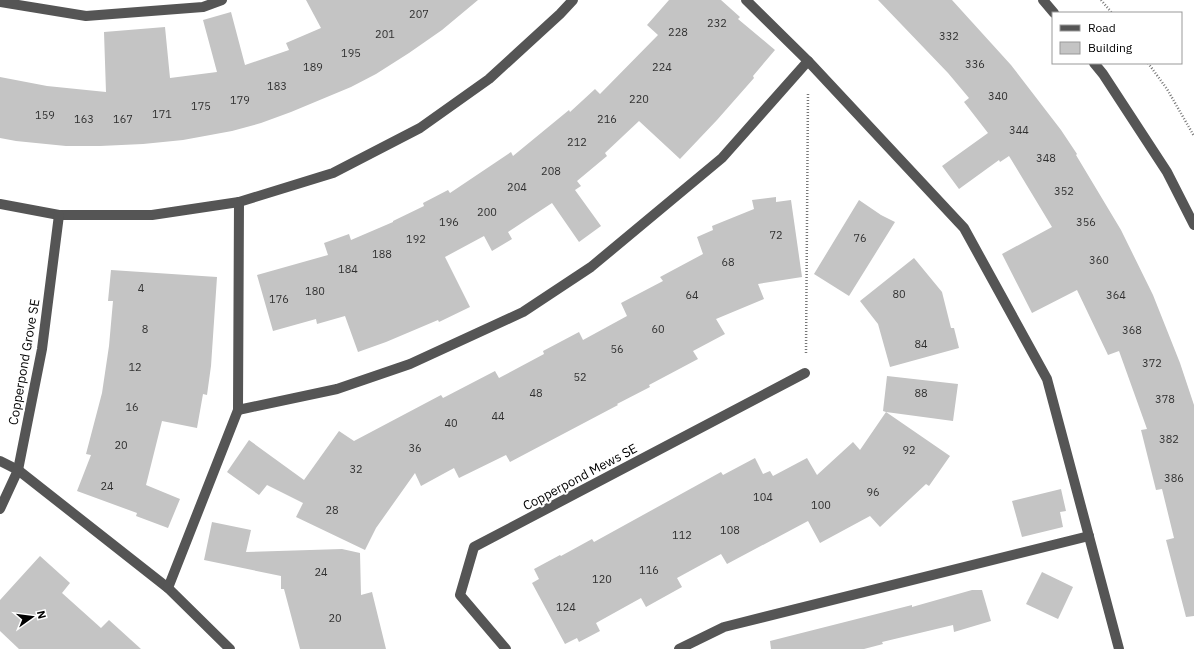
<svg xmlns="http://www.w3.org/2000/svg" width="1194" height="649" viewBox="0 0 1194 649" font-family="'IBM Plex Sans',sans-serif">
	<rect width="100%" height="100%" fill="#fff"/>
	<g fill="#c4c4c4">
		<path d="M306,0h172l-36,30 -33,23 -33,21 -25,13 -60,25 -30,11 -29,8 -49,9 -40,4 -43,2h-34l-50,-5 -16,-3v-61l47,9 59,6 -2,-60 61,-5 5,51 47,-6 -14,-52 28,-8 14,53 44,-15 -3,-7 35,-15z"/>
		<path d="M669,0h52l19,17 -2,2 37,31 -22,26 1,2 -37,42 -37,39 -41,-38 -34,32 2,3 -30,25 4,5 -6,4 26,36 -22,16 -27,-39 -44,29 4,7 -20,12 -8,-15 -39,21 25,50 -31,15 -1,-2 -52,22 -28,10 -13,-36 -28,8 -1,-5 -43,12 -16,-56 71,-20 -4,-12 25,-9 2,6 42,-18v-1l31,-15 -1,-3 25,-13 2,3 61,-41 2,4 56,-46 1,2 25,-23 5,5 58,-59 -11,-10z"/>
		<path d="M878,0h74l59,65 50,65 16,24 -1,1 45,75 32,65 27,68 14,42v211l-8,1 -20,-77 8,-2 -12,-49 -6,1 -15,-60 6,-1 -28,-78 -11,4 -31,-65 -45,23 -30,-59 50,-27 -43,-71 -9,6 -1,-2 -40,29 -17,-23 46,-33 -24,-31 5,-4 -21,-25z"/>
		<path d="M776,197v5l15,-2 11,77 -44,7 6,15 -48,20 9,15 -32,17 5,8 -49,26 1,2 -33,17 1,1 -108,57 -4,-7 -47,23 -5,-10 -33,18 -6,-13 -39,55 -11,22 -69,-33 7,-14 -36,-18 -8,10 -32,-23 22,-32 55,40 35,-49 15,10 87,-46 2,3 52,-27 4,7 45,-24 -1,-3 36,-19 4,8 44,-24 -6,-13 42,-22 -3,-4 43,-23 -6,-17 16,-7 -1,-4 42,-17 -2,-9z"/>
		<path d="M859,200l22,15 14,7 -46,74 -35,-22z"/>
		<path d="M914,258l28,34 9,36h3l5,20 -69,19 -12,-43 -18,-23z"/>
		<path d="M111,270l106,7 -6,89 -4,29 -4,-1 -6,34 -35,-7 -16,64 34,14 -12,29 -32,-12 1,-3 -60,-22 14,-36 -5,-1 16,-61 7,-47 4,-45h-5z"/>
		<path d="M887,376l71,8 -5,37 -67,-9 64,44 -21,30 -3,-2 -46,43 -10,-11 -50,27 -12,-22 -81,43 -6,-10 -44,24 5,9 -36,20 -5,-9 -45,25 4,8 -21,11 -2,-4 -12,6 -33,-61 7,-4 -5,-10 26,-14 1,1 31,-17 2,3 127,-70 2,3 32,-17 8,16 7,-3 3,5 34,-18 10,17 36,-33 7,8 26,-38 -3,-1z"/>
		<path d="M1061,489l5,22 -6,1 3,15 -41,10 -10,-36z"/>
		<path d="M212,522l39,8 -5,22 96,-3 18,4 1,42 11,-3 14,57h-86l-16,-60h-3v-13l-77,-16z"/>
		<path d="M40,556l30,27 -8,10 39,35 8,-8 32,29h-122l-19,-18v-31z"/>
		<path d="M1042,572l31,15 -15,32 -32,-15z"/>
		<path d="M972,590h10l9,31 -37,11 -1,-7 -71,17 1,2 -19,5h-93l-1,-8 142,-36v2z"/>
	</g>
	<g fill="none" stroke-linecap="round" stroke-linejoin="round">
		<g stroke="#777" stroke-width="2.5" stroke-dasharray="1 2" stroke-linecap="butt">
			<path d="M1101,0l11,13"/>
			<path d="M1148,63l19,26 27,47"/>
			<path d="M806,353l2,-261"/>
		</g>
		<g stroke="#555" stroke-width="10">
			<path d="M746,0l62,61 156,167 83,151 72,270"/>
			<path d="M1043,0l11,13"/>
			<path d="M0,2l86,14 117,-9 19,-7"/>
			<path d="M1094,63l9,11 64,98 27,53"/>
			<path d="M0,204l59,11h93l87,-13 94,-29 87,-45 69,-49 71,-65 13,-14"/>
			<path d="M238,410l99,-21 73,-25 113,-52 68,-45 131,-109 86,-97"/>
			<path d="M0,461l18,9 150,118 62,61"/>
			<path d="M0,509l18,-39 24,-121 17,-134"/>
			<path d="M168,588l70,-178 1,-208"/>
			<path d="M506,649l-46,-54 14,-48 331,-174"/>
			<path d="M679,649l45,-22 365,-91"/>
		</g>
	</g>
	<g text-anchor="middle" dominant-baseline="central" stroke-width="4" stroke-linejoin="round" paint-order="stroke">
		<g font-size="11" fill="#313131">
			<text x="419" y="14">207</text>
			<text x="717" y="23">232</text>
			<text x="678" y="32">228</text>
			<text x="385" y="34">201</text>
			<text x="949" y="36">332</text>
			<text x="351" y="53">195</text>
			<text x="975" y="64">336</text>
			<text x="313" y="67">189</text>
			<text x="662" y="67">224</text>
			<text x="277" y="86">183</text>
			<text x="998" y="96">340</text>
			<text x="639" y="99">220</text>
			<text x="240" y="100">179</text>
			<text x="201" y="106">175</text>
			<text x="162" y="114">171</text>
			<text x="45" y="115">159</text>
			<text x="84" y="119">163</text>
			<text x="123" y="119">167</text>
			<text x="607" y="119">216</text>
			<text x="1019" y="130">344</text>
			<text x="577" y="142">212</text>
			<text x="1046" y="158">348</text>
			<text x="551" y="171">208</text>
			<text x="517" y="187">204</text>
			<text x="1064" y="191">352</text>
			<text x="487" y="212">200</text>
			<text x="449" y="222">196</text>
			<text x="1086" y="222">356</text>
			<text x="776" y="235">72</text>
			<text x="860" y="238">76</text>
			<text x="416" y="239">192</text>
			<text x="382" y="254">188</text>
			<text x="1099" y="260">360</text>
			<text x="728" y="262">68</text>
			<text x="348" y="269">184</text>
			<text x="141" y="288">4</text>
			<text x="315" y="291">180</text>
			<text x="899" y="294">80</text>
			<text x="692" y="295">64</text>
			<text x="1116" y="295">364</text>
			<text x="279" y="299">176</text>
			<text x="145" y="329">8</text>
			<text x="658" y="329">60</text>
			<text x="1132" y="330">368</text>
			<text x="921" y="344">84</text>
			<text x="617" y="349">56</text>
			<text x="1152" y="363">372</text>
			<text x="135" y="367">12</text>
			<text x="580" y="377">52</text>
			<text x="536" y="393">48</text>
			<text x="921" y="393">88</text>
			<text x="1165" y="399">378</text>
			<text x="132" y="407">16</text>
			<text x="498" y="416">44</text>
			<text x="451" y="423">40</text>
			<text x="1169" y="439">382</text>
			<text x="121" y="445">20</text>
			<text x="415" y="448">36</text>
			<text x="909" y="450">92</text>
			<text x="356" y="469">32</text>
			<text x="1174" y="478">386</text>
			<text x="107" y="486">24</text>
			<text x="873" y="492">96</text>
			<text x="763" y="497">104</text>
			<text x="821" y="505">100</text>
			<text x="332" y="510">28</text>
			<text x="730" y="530">108</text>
			<text x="682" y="535">112</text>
			<text x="649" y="570">116</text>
			<text x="321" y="572">24</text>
			<text x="602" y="579">120</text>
			<text x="566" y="607">124</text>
			<text x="335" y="618">20</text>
		</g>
		<g font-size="13" fill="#000" stroke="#fff">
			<text transform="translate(24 362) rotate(-80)">Copperpond Grove SE</text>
			<text transform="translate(580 477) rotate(-28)">Copperpond Mews SE</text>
		</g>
	</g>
	<rect x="1052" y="12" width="130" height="52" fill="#ffffff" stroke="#999999"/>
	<rect x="1060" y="25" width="20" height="6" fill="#555555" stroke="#999999"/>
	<text x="1088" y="32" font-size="12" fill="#000000">Road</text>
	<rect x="1060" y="42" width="20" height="12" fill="#c4c4c4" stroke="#999999"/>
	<text x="1088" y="52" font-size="12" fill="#000000">Building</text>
	<g transform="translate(32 617) rotate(76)" stroke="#ffffff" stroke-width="3" paint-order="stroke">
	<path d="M0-3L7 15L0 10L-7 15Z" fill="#000000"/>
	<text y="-6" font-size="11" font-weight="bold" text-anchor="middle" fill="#000000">N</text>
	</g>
</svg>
